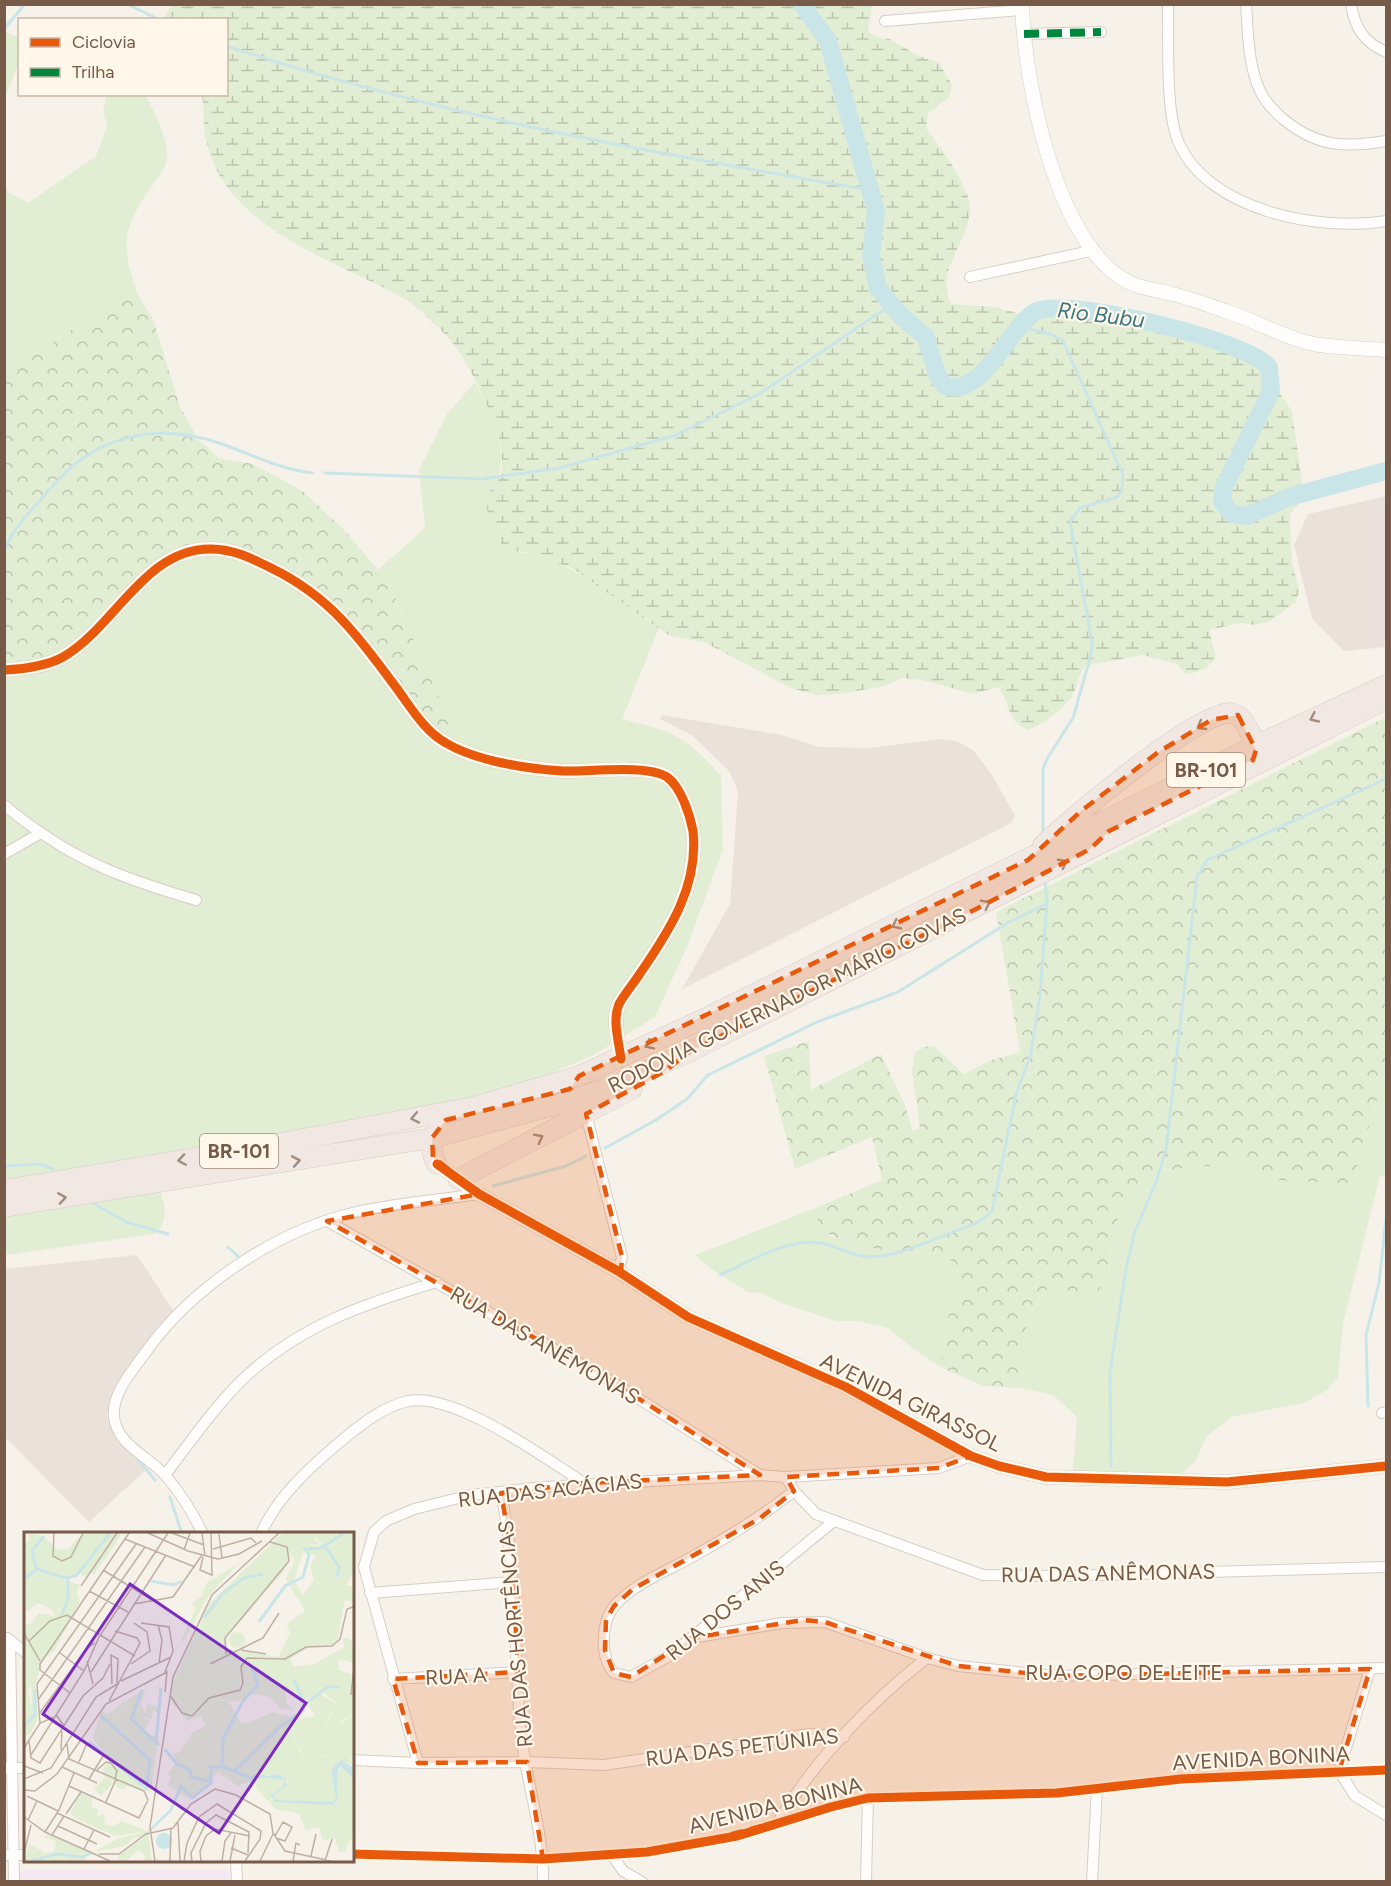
<svg xmlns="http://www.w3.org/2000/svg" width="1391" height="1886" viewBox="0 0 1391 1886" font-family="Figtree,sans-serif">
	<defs>
		<pattern id="forest-crowns" width="20" height="18" patternUnits="userSpaceOnUse" patternTransform="scale(1.5)"><rect width="20" height="18" fill="#e2eed3"/><path d="M2 6a3 3 0 1 1 6 0M12 15a3 3 0 1 1 6 0" fill="none" stroke="#bcc4ad"/></pattern>
		<pattern id="wetland-marsh" width="20" height="14" patternUnits="userSpaceOnUse" patternTransform="scale(1.5)"><rect width="20" height="14" fill="#e2eed3"/><path d="M1 5h8M5 5V1M11 12h8M15 12V8" fill="none" stroke="#bcc4ad"/></pattern>
	</defs>
	<rect width="100%" height="100%" fill="#f7f2e9"/>
	<g fill="#eae2da">
		<path d="M1386,496v151l-42,4 -32,-33 -18,-73 14,-31z"/>
		<path d="M662,715l120,20 37,12 49,1 72,-9 16,2 17,9 19,25 23,41 -4,7 -329,166 48,-85 8,-112 -8,-20 -37,-36 -33,-17z"/>
		<path d="M137,1255l39,60 -54,63 -12,25 -3,13 9,23 30,31 -57,52 -84,-85 -1,-168z"/>
	</g>
	<path fill="#f4e8f2" d="M30,1869l199,1 1,11 -210,1v-10z"/>
	<g fill="#e2eed3">
		<path d="M4,31l16,7 -1,24 -14,36z"/>
		<path d="M107,95h38c10,19 21,37 22,60 1,9 -7,21 -13,28 -31,44 -35,61 -16,111l-5,-7 -89,62 -39,19 -1,-185 4,9 20,11 68,-47 11,-30 -4,-15z"/>
		<path d="M475,382c16,31 40,75 16,107l17,62c62,4 101,45 151,77l-37,91c54,13 62,16 99,57l2,73 -36,98 -32,70 -63,39 -72,30 -81,21 -273,49 -161,24v-511l104,-56 80,-62 67,4 182,141 -50,-114 -10,-12 47,-42 -6,-58 28,-56z"/>
		<path d="M1386,1069v106l-6,1 -37,148 -5,53 -11,13 -23,13 -73,14 -25,20 -10,24 -14,12 -109,-1 4,-55 -24,-22 -34,-7c6,-36 1,-82 37,-105l20,12 33,-22 3,-35 7,-24 20,-30 24,-14 73,-6 33,16 83,4z"/>
		<path d="M160,1192c7,16 7,30 -5,42l-150,21v-38z"/>
		<path d="M818,1207v11l13,19 68,15 40,2 15,9 6,14v8l-14,43 -4,40 -30,-20 -24,-20 -31,-7h-20l-53,-17 -23,-11 -13,-1 -34,-21 -19,-16z"/>
	</g>
	<g fill="url(#forest-crowns)">
		<path d="M133,287l20,32 27,88 18,32 21,19 34,6 50,27 44,42 41,49 66,150 -3,6 -20,-7 -73,-102 -126,-83 -66,14 -102,95 -59,14v-301l39,-19z"/>
		<path d="M1386,717v352l-34,115 -83,-4 -33,-16 -73,6 -24,14 -20,30 -7,24 -3,35 -12,20 -21,2 -20,-12c-36,22 -31,69 -37,105l-35,-2 -42,-18c-1,-18 3,-37 7,-54 3,-13 14,-26 10,-40 -7,-26 -38,-20 -59,-22 -17,-1 -74,-11 -81,-27 -2,-5 -1,-12 -1,-18l64,-27 -10,-43 -77,32 -31,-113 45,-15 2,49 70,-36 24,51 7,25 8,-1 -8,-57 3,-20 7,-5 12,-1 30,28 25,-13 31,-9 -24,-140z"/>
	</g>
	<path fill="url(#wetland-marsh)" d="M172,5h700l-4,27 11,6 11,1 29,17 20,7 13,22 -3,12 -21,17 -2,14c13,16 45,61 44,80 -1,35 -36,62 -19,96l45,3 34,10 40,-15 15,6h13l83,16 45,16 27,15 39,56 12,86 -14,17 2,48 7,28 -3,12 -27,20 -15,3 -13,-2 -32,7 7,28c-8,11 -16,14 -30,16l-9,-10 -34,-9 -58,11c-8,11 -7,21 -13,30 -10,15 -29,29 -45,34 -25,-15 -14,-27 -30,-43l-23,7 -52,-14 -20,-2 -17,8 -44,8 -25,1 -25,-7 -87,-46 -34,-6 -98,-68 -48,-16 -17,-1c-13,-16 -27,-41 -16,-62 2,-4 6,-7 8,-11 4,-6 3,-23 2,-31 -2,-22 -35,-90 -50,-106 -15,-16 -35,-37 -55,-47 -66,-35 -169,-67 -189,-150 -5,-16 -2,-33 -5,-49l24,-1v-74l-62,-1z"/>
	<g fill="none" stroke-linecap="round" stroke-linejoin="round">
		<g stroke="#cae5e8" stroke-width="3">
			<path d="M127,4l33,16"/>
			<path d="M4,29l21,-25"/>
			<path d="M226,46c209,69 428,107 644,144"/>
			<path d="M1019,327l31,7 13,7 60,134 -1,15 -5,7 -37,11 -10,14 22,120 -1,13 -18,63 -25,39 -5,12v65"/>
			<path d="M325,473l158,6 76,-11 117,-33 83,-41 132,-89"/>
			<path d="M4,552c8,-24 30,-44 46,-63 45,-54 106,-68 172,-45 29,10 59,26 91,29"/>
			<path d="M4,570l1,4"/>
			<path d="M605,1148l51,-28 31,-21 21,-24 109,-53 81,-30 111,-70 37,-18"/>
			<path d="M4,1166l35,-2 14,5"/>
			<path d="M493,1186l73,-20 20,-10"/>
			<path d="M93,1203l33,19 42,12"/>
			<path d="M317,1219l37,-11"/>
			<path d="M228,1247l12,11"/>
			<path d="M720,1275c31,-14 66,-37 101,-32 16,3 32,14 49,14 35,-1 69,-22 102,-32l10,-5 10,-9 24,-116 15,-42 9,-58 7,-93 -2,-23"/>
			<path d="M1368,1406l-2,-71 13,-52 7,-64"/>
			<path d="M135,1456l20,24"/>
			<path d="M1111,1467l-1,-95 16,-103 8,-35 22,-52 10,-32 31,-273 10,-17 179,-81"/>
			<path d="M170,1497l12,37"/>
		</g>
		<path stroke="#cae5e8" stroke-width="18" d="M802,4l26,37 42,149 6,20 -5,46 7,32 23,28 25,21 11,38 8,11c37,13 64,-58 90,-74 27,-17 220,30 234,56l2,23 -47,96 -2,15 10,12 15,2 42,-19 97,-26"/>
		<g stroke="#d6cec6" stroke-width="12">
			<g id="minor">
				<path d="M1168,4c1,37 -3,105 10,137 29,70 142,91 208,80"/>
				<path d="M1246,4c2,28 2,61 14,87 5,11 14,20 23,28 34,28 61,29 103,22"/>
				<path d="M1351,4c4,25 13,38 35,48"/>
				<path d="M885,21l137,-11"/>
				<path d="M1024,34l77,-2"/>
				<path d="M970,277l125,-27"/>
				<path d="M4,805c64,53 113,72 192,95"/>
				<path d="M4,854l35,-20"/>
				<path d="M586,1114l36,143 -4,14"/>
				<path d="M327,1221l282,159 151,95"/>
				<path d="M1382,1413l4,-1"/>
				<path d="M165,1475c24,-31 47,-65 75,-93 56,-55 123,-78 197,-100"/>
				<path d="M786,1477l8,14 22,23 167,61 79,1 324,-9"/>
				<path d="M794,1491c-33,26 -67,47 -104,67 -25,14 -54,25 -74,46 -15,17 -17,52 -2,69l17,4 38,-21 165,-135"/>
				<path d="M501,1493c16,76 13,153 19,231 4,53 24,104 23,158"/>
				<path d="M203,1534c-10,-21 -22,-40 -37,-58 -16,-19 -50,-31 -52,-60 -2,-22 17,-43 29,-60 47,-68 133,-126 214,-144 40,-9 81,-12 122,-18"/>
				<path d="M261,1534c14,-34 46,-64 73,-87 21,-18 47,-40 74,-46 47,-9 135,56 176,82"/>
				<path d="M370,1593l143,-11"/>
				<path d="M7,1638l19,15"/>
				<path d="M691,1638l91,-15 43,-1 102,36 31,8 98,10 330,-8"/>
				<path d="M10,1640l4,242"/>
				<path d="M1370,1669l-31,102 16,25 31,19"/>
				<path d="M393,1679l125,-7"/>
				<path d="M352,1760l66,3 109,-1 77,3 206,-31 34,3"/>
				<path d="M418,1763l-54,-196 10,-35 12,-11 28,-12 57,-14 72,-8 217,-12 26,2 153,-9 32,-12"/>
				<path d="M5,1768h21"/>
				<path d="M777,1823c37,-62 93,-121 150,-165"/>
				<path d="M352,1854l191,5 104,-7 90,-16 94,-29 37,-9 189,-5 124,-14 205,-9"/>
				<path d="M5,1855h21"/>
				<path d="M612,1855l11,16 19,11"/>
				<path d="M236,1860l1,22"/>
				<path d="M866,1882l2,-84"/>
				<path d="M1092,1882l5,-94"/>
			</g>
		</g>
		<g stroke="#d6cec6" stroke-width="15">
			<g id="tertiary">
				<path d="M1022,4c2,76 33,239 106,278 14,7 29,8 44,12 19,4 38,12 56,18 29,9 56,26 86,32 23,4 49,4 72,6"/>
				<path d="M4,670c19,-1 43,-4 59,-13 52,-30 82,-109 148,-108 23,0 42,10 62,20 57,28 86,68 122,117 15,20 29,45 51,57 30,18 82,26 117,28 25,1 84,-7 104,6 14,10 23,38 26,54 6,54 -23,99 -52,141 -7,11 -16,21 -22,32 -7,16 0,38 2,55"/>
				<path d="M437,1164l42,30 139,77 70,46 158,70 125,69 28,10 47,11 181,5 159,-16"/>
			</g>
		</g>
		<g stroke="#d6ccc5" stroke-width="21">
			<g id="motorway">
				<path d="M1043,845c29,-27 152,-132 187,-132 9,1 13,7 17,14 5,9 11,20 8,30"/>
				<path d="M437,1164c-7,-12 -8,-25 2,-36"/>
				<path d="M458,1179l174,-90"/>
				<path d="M4,1190l256,-43 213,-40 106,-31 123,-56 553,-274 131,-61"/>
				<path d="M4,1207l428,-69 127,-34 46,-15 84,-37 697,-353"/>
			</g>
		</g>
		<use href="#minor" stroke="#fefdfc" stroke-width="10"/>
		<use href="#tertiary" stroke="#fefdfc" stroke-width="14"/>
		<use href="#motorway" stroke="#f1e8e3" stroke-width="20"/>
		<path stroke="#00873e" stroke-width="8" stroke-dasharray="15 8" stroke-linecap="butt" d="M1024,34l77,-2"/>
		<g stroke="#fff8ea" stroke-width="13">
			<g id="cycleway">
				<path d="M4,670c19,-1 43,-4 59,-13 52,-30 82,-109 148,-108 23,0 42,10 62,20 57,28 86,68 122,117 15,20 29,45 51,57 30,18 82,26 117,28 25,1 84,-7 104,6 14,10 23,38 26,54 6,54 -23,99 -52,141 -7,11 -16,21 -22,32 -7,16 0,38 2,55"/>
				<path d="M437,1164l42,30 139,77 70,46 158,70 125,69 28,10 47,11 181,5 159,-16"/>
				<path d="M352,1854l191,5 104,-7 90,-16 94,-29 37,-9 189,-5 124,-14 205,-9"/>
			</g>
		</g>
		<use href="#cycleway" stroke="#e8590c" stroke-width="9"/>
	</g>
	<defs><path id="oneway-chevron" d="M-2-3.5L2.5 0L-2 3.5" fill="none" stroke-width="1.6" stroke-linecap="round" stroke-linejoin="round" transform="scale(1.5)"/></defs>
	<g stroke="#a28c7e">
		<use href="#oneway-chevron" transform="translate(1314 718) rotate(155)"/>
		<use href="#oneway-chevron" transform="translate(1201 726) rotate(149)"/>
		<use href="#oneway-chevron" transform="translate(1063 863) rotate(-28)"/>
		<use href="#oneway-chevron" transform="translate(986 904) rotate(-27)"/>
		<use href="#oneway-chevron" transform="translate(896 925) rotate(154)"/>
		<use href="#oneway-chevron" transform="translate(649 1045) rotate(154)"/>
		<use href="#oneway-chevron" transform="translate(415 1118) rotate(169)"/>
		<use href="#oneway-chevron" transform="translate(539 1138) rotate(-27)"/>
		<use href="#oneway-chevron" transform="translate(182 1160) rotate(171)"/>
		<use href="#oneway-chevron" transform="translate(296 1161) rotate(-10)"/>
		<use href="#oneway-chevron" transform="translate(62 1198) rotate(-9)"/>
	</g>
	<path fill="#e8590c" fill-opacity="0.2" stroke="#e8590c" stroke-width="4.5" stroke-dasharray="12 8" stroke-linejoin="round" d="M1238,715l18,35 -3,10 -144,71 -19,18 -112,59 -289,144 -24,19 -79,43 36,143 -1,16 67,44 158,70 125,69 -32,12 -153,9 8,14 -35,28 -126,70 -19,17 -8,14 -1,30 9,23 17,4 60,-39 112,-18 22,2 133,44 98,10 314,-7 -31,102 -158,8 -124,14 -189,5 -193,51 -132,10 -16,-97 -109,1 -25,-84 125,-7 -6,-116 -11,-63 83,-10 176,-8 -151,-95 -282,-159 153,-27 -47,-37 -1,-19 14,-18 124,-31 9,-13 449,-216 53,-49 76,-58 54,-33z"/>
	<g text-anchor="middle" dominant-baseline="central" stroke-width="4.5" stroke-linejoin="round" paint-order="stroke">
		<g fill="#fff8ea" stroke="#a08979" stroke-width="1.5">
			<rect x="1167" y="753" width="78" height="34" rx="4.5"/>
			<rect x="200" y="1134" width="78" height="34" rx="4.5"/>
		</g>
		<g font-size="20" font-weight="bold" fill="#775a48">
			<text x="1206" y="770">BR-101</text>
			<text x="239" y="1151">BR-101</text>
		</g>
		<g font-size="21" fill="#775a48" stroke="#fff8ea">
			<text transform="translate(787 1000) rotate(-26)">RODOVIA GOVERNADOR MÁRIO COVAS</text>
			<text transform="translate(545 1345) rotate(30)">RUA DAS ANÊMONAS</text>
			<text transform="translate(911 1402) rotate(26)">AVENIDA GIRASSOL</text>
			<text transform="translate(550 1490) rotate(-6)">RUA DAS ACÁCIAS</text>
			<text transform="translate(1108 1573) rotate(-1)">RUA DAS ANÊMONAS</text>
			<text transform="translate(725 1610) rotate(-39)">RUA DOS ANIS</text>
			<text transform="translate(515 1634) rotate(-95)">RUA DAS HORTÊNCIAS</text>
			<text x="1124" y="1672">RUA COPO DE LEITE</text>
			<text transform="translate(456 1676) rotate(-3)">RUA A</text>
			<text transform="translate(742 1747) rotate(-7)">RUA DAS PETÚNIAS</text>
			<text transform="translate(1261 1758) rotate(-3)">AVENIDA BONINA</text>
			<text transform="translate(775 1805) rotate(-14)">AVENIDA BONINA</text>
		</g>
		<g font-size="22" font-style="italic" fill="#3e7584" stroke="#fff8ea">
			<text transform="translate(1101 315) rotate(7)">Rio Bubu</text>
		</g>
	</g>
	<g transform="translate(24 1532)">
		<rect width="330" height="330" fill="#f7f2e9"/>
		<path d="M5,1l14,3 15,14 11,-2 14,-15h37v4l-26,38 -4,-3 -6,5 -5,-5 -8,7 -13,-5 -5,4 13,8 -1,14 -7,12 14,-8 4,-11 4,8 -25,49 -13,10 -7,27 -4,-2 -3,5 4,19 -5,3h-3v-89l5,2 10,-12 16,3 -2,-6 -15,-7 -14,11v-24l14,-18 -2,-5 -12,8v-32l5,-2zM258,1h27l12,12 -11,-1 -3,4 24,-1 17,-14h6v38l-8,14 8,2v15l-9,-2 -7,39 -6,6 -22,2 -20,12 4,8 20,-3 30,-17 -1,-9h6l5,7v18l-14,-4 -2,4 1,7 12,4 3,39 -15,9 15,13 -1,14 -32,-11 6,-17 12,-16 -17,-13 -21,11 -6,-8 -9,-3v10l8,8 -13,-1 -11,-12 2,-39 -20,-2 -14,36 -28,7 19,3 12,21 -18,-7 -17,9 -6,-9 -12,5 -18,-21 2,-17 36,-78zM280,17l12,8 -6,8 4,15 -11,15 -9,-15zM267,23l4,5 -9,19 19,32 -18,13 3,10 -12,23 -50,-8 -3,-10 60,-69zM215,31l-32,35 -24,44 -2,-2 14,-29 -2,-8 9,-7 4,-13zM205 108a8 8 0 1 1 16 0a8 8 0 1 1-16 0ZM121,157l-3,14 -13,9 -10,-7zM77,178l5,4 7,-3 6,7 5,53 -10,11 -6,-4 5,5 -12,13 -7,-7 11,-12 -3,-6 8,-13 -17,-19zM280,210l44,12 6,12 -28,-11 -21,1 -7,-10zM57,261l11,5v10l6,1v9l3,-5 4,3 -1,8 9,2 9,-5 25,10 -32,5 -38,-17 -7,-7zM124,299l4,30h-9l2,-5 -7,-6 -12,11h-7v-7l26,-17 -11,1 -9,8 -31,6 22,-13zM5,312l15,8 3,8 26,-6 13,2v5h-62z" fill="#e2eed3" fill-rule="evenodd"/>
		<path d="M285,1h33l-20,12 -5,-7 -8,-1zM8,33l6,8 -14,17v-15zM24,41l32,12 -8,19 -12,10 6,-28 -16,-8zM234,124l15,4 -2,37 -18,-3 -18,8 -26,-3 29,-7 4,-4 -1,-21 6,-10zM7,153l4,2 3,31 -7,15 -7,4v-25l8,-3zM294,160l21,14 -12,13 -6,19 33,9v15l-6,-8 -21,-6h-14l-9,-6 -6,4 -5,-10 2,-16 20,-4 -7,-11zM115,170l6,11 2,-10 13,5 -2,5 -5,-3 -1,9 -9,-2 7,5 -6,10 14,6 -7,54 -24,-6 -5,4 -9,-6 11,-13 -13,-16 13,-20 -8,-11 4,-6 -7,-7 6,-6 9,7zM330,181v22l-15,-11zM25,303l40,17 -5,4 -11,-2 -26,6 -4,-7 11,-1 2,-8v-3l-13,-4z" fill="#e2eed3"/>
		<path d="M318,1h6l-28,22 -16,-12 16,4 3,-7 6,2zM249,180l21,5 -1,19 8,17 42,5 11,8 -11,-6 -11,9 4,29 -3,4 -58,-2 -1,-5 12,-9 2,-4 -5,-7 -5,-1 -16,2 24,4 -3,7 -11,7 -1,6 60,5 7,-3 -1,-26 5,-10 12,13v55l-10,18h-5l-4,-14 -12,3 -4,-14 -13,4 -7,-17 -23,-5 -19,-19 -1,-6 -7,-2 -11,4 -20,-14 -24,25 -7,1 -19,-12 3,-10 -3,-2 8,-12 -3,-9h6l13,-20 31,-17 23,8z" fill="#e2eed3"/>
		<path d="M317,228l13,8v11l-14,-13 -3,10 1,23 -5,6 -59,-3 -3,-7 12,-8 3,-7 -25,-3 17,-3 8,4 1,8 -13,9 1,5 58,2 3,-4 -5,-28zM132 309a8 8 0 1 1 16 0a8 8 0 1 1-16 0Z" fill="#cae5e8"/>
		<path fill="none" stroke="#cae5e8" stroke-width="3" d="M301,14l14,21 -2,10M12,36l-4,-17 12,-15M0,47l13,-10 28,9 11,-2 34,-43M127,49l23,4 8,-4M38,82l6,-15v-21M180,86l18,-24 22,-16 19,-4M235,90l26,-36 18,-9 6,-22 -4,-6 16,-1 23,-15M270,147l10,25M118,158l-11,29 28,26M218,170l16,-17 -6,-18M76,183l50,45 -4,30M0,194l11,-11v-26M65,210l57,46M132,211l5,-55M141,217l11,14 14,7 1,7 16,4 5,-4M198,235l1,-28 19,-36M210,240l46,-45 23,-16 1,-6 24,-18h11M125,299l22,-21 10,-24 11,12 19,-15v-16h13l26,11 16,-2M7,329l26,-7 25,3 9,-4"/>
		<path fill="none" stroke="#c0b0a4" stroke-width="1.5" d="M30,1l-1,23 9,5 9,-4 12,-24M124,1l40,18 30,8 21,-5 23,-13M148,1l32,12M178,1l3,23M195,2l3,24M101,7l70,28M189,17l38,-11 5,5M160,18l6,-17M179,25l-3,13 12,5 -1,-42M79,38l49,30M57,54l36,-53M65,59l39,21M330,66v19M110,72l39,-7 29,-42M117,91l28,4 4,24 -8,21M134,93l4,15 -3,23M0,101l16,28M5,109l21,-20 17,-6 68,41M217,118l25,4M36,121l24,18M202,122l-1,-16 64,-77 -2,-14 -17,-5M63,129l6,23M107,132l19,-13 -3,-19 -13,-9M186,132l53,-26 16,-25M67,140l75,-117M97,149l50,-24M88,152l-1,-29 7,4 -1,24M141,160l2,-21M46,161l-30,-23v-6l89,-131M146,163l12,18 10,3 17,-18 31,-8 3,-7 -2,-16 6,-9 38,1 21,-12 26,-1 8,-7 7,-30 6,-2M327,163l3,-28M14,168l107,-153M85,169l31,-58 -3,-5 -22,-7M15,182l49,-67 7,-4M16,191l-3,-39 99,-140M5,209l2,17 9,5 43,-67 20,-18 7,-14M43,212l2,15 75,32 4,9M0,216l16,-25 17,-7 7,10M37,218l1,-19M7,223l53,-84 15,-34 69,-104M55,230l8,-19M0,234l19,7M38,235l35,16M73,238l9,-8 5,1 6,8 -2,8M0,247l27,-11 45,-71 23,-14M65,247l14,-23M45,254l70,32 9,-18M0,258l11,1 22,-17 49,-70 61,-32M3,264l31,15M82,270l10,-23M33,281l53,24M42,282l15,-22M0,285l21,15 65,29M4,288l9,-19M154,291l2,38M34,294l39,18M21,300l14,-22 15,-37M28,303l12,-19M251,304l8,-14 9,5 -7,14 -9,-3M207,316l17,7M60,317l10,-19M0,321l7,-28M75,322h20l27,-20 27,-6 18,-24 24,-15 21,6 34,19 3,19 12,18 46,10M287,324l5,-22M131,329l-5,-34 23,-150 39,-82 67,-62M146,329l1,-33M160,329l3,-18 12,-26 18,-13 44,27 -1,8 -15,22M168,329l-1,-8 15,-30 10,-8 33,17 -1,21M177,329l-1,-10 6,-15 9,-7 35,7M198,329l3,-20 6,-8M206,329l5,-26M236,329l13,-27M269,329l3,-18 4,2M301,329l7,-22"/>
		<path fill="#7b2cbf" fill-opacity="0.15" stroke="#7b2cbf" stroke-width="3" d="M106,52l176,119 -87,130 -176,-119z"/>
		<rect width="330" height="330" fill="none" stroke="#775a48" stroke-width="3"/>
	</g>
	<rect width="1391" height="1886" fill="none" stroke="#775a48" stroke-width="12"/>
	<rect x="18" y="18" width="210" height="78" fill="#fff8ea" stroke="#c9b9a9" stroke-width="1.5"/>
	<rect x="30" y="38" width="30" height="9" fill="#e8590c" stroke="#c9b9a9" stroke-width="1.5"/>
	<text x="72" y="48" font-size="18" fill="#775a48">Ciclovia</text>
	<rect x="30" y="68" width="30" height="9" fill="#00873e" stroke="#c9b9a9" stroke-width="1.5"/>
	<text x="72" y="78" font-size="18" fill="#775a48">Trilha</text>
</svg>
